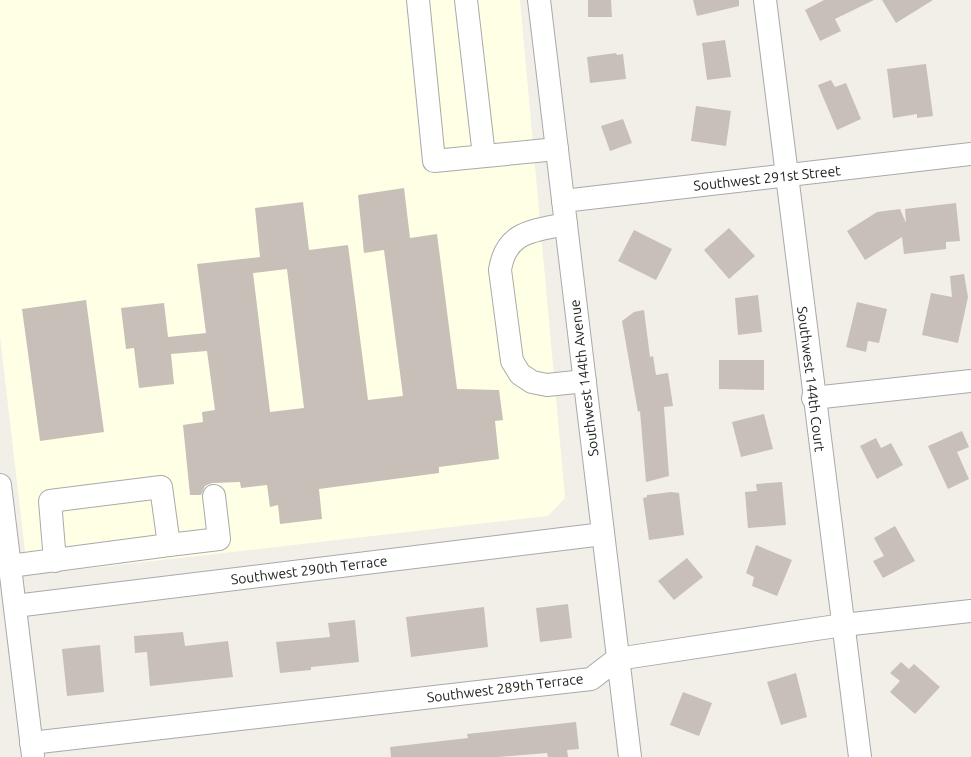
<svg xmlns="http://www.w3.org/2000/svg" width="971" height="757" viewBox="0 0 971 757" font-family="Ubuntu,sans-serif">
	<rect width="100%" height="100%" fill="#f2efe9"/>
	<path fill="#ffffe5" d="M0,0h520l45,498 -17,18 -501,57 -20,-4 -27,-233z"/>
	<g fill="#c7bfb8" fill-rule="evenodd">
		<path d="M588,0h23l1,17h-24z"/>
		<path d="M693,0h46v6l-42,10z"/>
		<path d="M824,0h50l-39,19 6,12 -21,10 -15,-31z"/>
		<path d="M882,0h51l-37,23z"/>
		<path d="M725,40l6,37 -24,3 -5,-37z"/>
		<path d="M616,53l1,2 6,-1 3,25 -36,4 -3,-26z"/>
		<path d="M926,64l7,52 -16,2v-4l-24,4 -6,-49z"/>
		<path d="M831,80l4,7 11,-4 15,36 -24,11 -19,-45z"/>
		<path d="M696,106l35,5 -5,35 -35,-5z"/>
		<path d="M623,119l9,24 -22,8 -9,-25z"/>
		<path d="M404,188l6,50 27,-4 20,155 42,1 4,30 -8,1 4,38 -60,8v6l-120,16 3,30 -42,5 -2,-19 -8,2 -3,-22 -26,3 -1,-6 -28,1 -7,3 -4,9h-11l-7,-70 20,-3 -1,-10 13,-2 -8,-59 -36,3 3,30 -35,4 -5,-40 -8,1 -5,-41 43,-5 4,34 38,-4 -9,-69 63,-7 -5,-49 48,-6 6,48 39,-5 20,155 35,-4 -19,-146 -20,3 -6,-58zM287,269l17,139 -34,4 -17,-139z"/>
		<path d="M956,203l4,38 -14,1v7l-42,5 -2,-17 -37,23 -18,-29 30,-19 23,-3 6,14 -1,-14z"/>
		<path d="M729,228l26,28 -26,23 -25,-29z"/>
		<path d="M634,230l38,19 -16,31 -38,-19z"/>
		<path d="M964,274l4,23 -10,46 -36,-8 9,-42 21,4 -2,-21z"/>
		<path d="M758,295l4,37 -24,3 -3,-37z"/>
		<path d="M86,300l18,132 -64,9 -18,-132z"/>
		<path d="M857,302l30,7 -8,34 -11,-2 -2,11 -20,-5z"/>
		<path d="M644,310l6,47 3,-1 3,19 12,-2 5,33 -9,1 5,69 -23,6 -6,-71 -2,1 -16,-91 12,-9z"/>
		<path d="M719,360h45v30l-45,-1z"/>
		<path d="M764,414l9,35 -32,8 -9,-35z"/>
		<path d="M962,431l7,16 -12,5 12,27 -21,10 -20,-43z"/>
		<path d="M876,438l5,10 10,-5 12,22 -26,14 -17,-33z"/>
		<path d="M782,482l4,43 -38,3 -3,-36 12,-1 -1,-7z"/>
		<path d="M671,492l8,1 5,42 -35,5 -6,-42 4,-1v-2z"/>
		<path d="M895,526l20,35 -32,17 -10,-17 11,-5 -10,-18z"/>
		<path d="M756,545l36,15 -15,36 -25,-10 2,-9 -8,-4z"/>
		<path d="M687,558l16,19 -29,23 -16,-19z"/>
		<path d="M568,604l4,34 -32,4 -4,-34z"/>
		<path d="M484,607l4,40 -77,10 -5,-40z"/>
		<path d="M355,620l4,42 -48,5v3l-31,3 -4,-31 54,-5 -2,-14z"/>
		<path d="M183,632l2,14 43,-5 5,36 -83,9 -3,-34 -12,1 -1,-17z"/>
		<path d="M100,645l4,47 -37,4 -5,-47z"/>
		<path d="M901,662l8,7 5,-5 26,23 -25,27 -25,-22 10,-11 -10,-8z"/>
		<path d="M796,673l11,44 -26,8 -14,-43z"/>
		<path d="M683,692l29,11 -13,33 -29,-11z"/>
		<path d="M576,722l3,27 -12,1 1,7h-20l-1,-4 -49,4h-107l-1,-10 78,-9 -1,-4z"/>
	</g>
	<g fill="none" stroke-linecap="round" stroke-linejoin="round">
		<g stroke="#a9a9a9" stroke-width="24">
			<g id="minor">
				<path d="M418,0l16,161 123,-12"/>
				<path d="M466,0l18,156"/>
				<path d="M539,0l91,757"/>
				<path d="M765,0l95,757"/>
				<path d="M563,201l408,-47"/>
				<path d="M566,224c-33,7 -60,7 -66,46l12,91 8,13 12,8 15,3 38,-4"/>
				<path d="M813,398l158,-17"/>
				<path d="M0,485l33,271"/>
				<path d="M169,545l50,-6 -5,-43"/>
				<path d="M10,566l159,-21 -8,-58 -111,14 5,60"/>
				<path d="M15,606l588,-72"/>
				<path d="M31,743l560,-64 26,-20 226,-34 128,-14"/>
			</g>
		</g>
		<use href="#minor" stroke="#fff" stroke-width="22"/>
	</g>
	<g text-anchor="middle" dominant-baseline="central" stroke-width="4" stroke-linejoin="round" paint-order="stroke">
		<g font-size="14" fill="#222" stroke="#fff">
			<text transform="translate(767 178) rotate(-6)">Southwest 291st Street</text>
			<text transform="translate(584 378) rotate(-97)">Southwest 144th Avenue</text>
			<text transform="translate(811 379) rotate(83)">Southwest 144th Court</text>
			<text transform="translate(309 570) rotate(-7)">Southwest 290th Terrace</text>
			<text transform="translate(505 688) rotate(-7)">Southwest 289th Terrace</text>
		</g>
	</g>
</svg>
